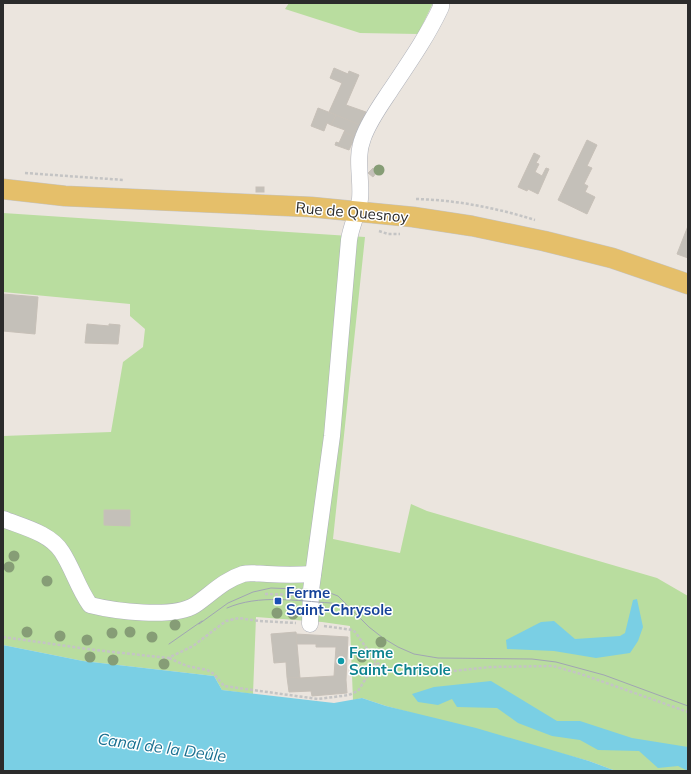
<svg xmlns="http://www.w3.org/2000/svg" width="691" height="774" viewBox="0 0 691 774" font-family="Mulish,sans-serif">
	<rect width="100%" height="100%" fill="#ebe5de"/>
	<g fill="#b9dd9f">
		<path d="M289,3h144l-15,31 -58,-1 -75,-24z"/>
		<path d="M3,213l362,24 -32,302 67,14 11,-49 16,7 230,67 31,18v175h-72l-27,-10 -203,-55 -24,-8 -9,2 -3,-74 -28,-4 -66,-5 -3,77 -31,-4 -8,-14 -131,-15 -80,-16v-209l108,-4 12,-70 20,-15 2,-18 -15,-13v-12l-127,-12z"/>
	</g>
	<g fill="#7acfe4">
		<path d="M637,599l6,28 -5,14 -8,12 -34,5 -42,-7 -47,-2 -1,-9 35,-18 13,-1 21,18 45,-3 5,-3 8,-33z"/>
		<path d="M3,645l80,16 131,15 8,14 112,13 28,-5 24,8 90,22 113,33 27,10h-613z"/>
		<path d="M491,681l66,40h23l52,17 56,9v24l-10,-5 -20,2 -19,-17 -41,-1 -18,-10 -28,-4 -34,-13 -21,-15 -40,-1 -5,-8 -14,6 -20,-3 -6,-8 22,-7z"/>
	</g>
	<g fill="#c4c0b9" stroke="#c7c0b8">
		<path d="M334,68l14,6 1,-3 10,4 -13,30 20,7 -6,13 -31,-13 13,-29 -12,-5z"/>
		<path d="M318,108l18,7 -5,10 -4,-2 -3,8 -13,-5z"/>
		<path d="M336,115l24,10 -5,12 -11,-5 1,-2 -14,-5z"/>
		<path d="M344,132l11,5 -6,13 -14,-5 1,-3 3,1z"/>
		<path d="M587,140l10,5 -10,21 5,2 -8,16 4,2 -3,6 10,5 -8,17 -29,-14z"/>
		<path d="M534,153l6,3 -4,7 3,1 -4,8 7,4 4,-8 3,1 -11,25 -10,-5 -1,2 -9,-4z"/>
		<path d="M373,168l4,4 -4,5 -5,-4z"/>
		<rect x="256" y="187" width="8" height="5"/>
		<path d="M688,226v32l-11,-4z"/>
		<path d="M3,294l35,3 -3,37 -32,-3z"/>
		<path d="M87,324l22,2v-2l11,1 -2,19 -33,-1z"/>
		<path d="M104,510h26v16l-26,-1z"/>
		<path d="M296,632l1,12 3,34 -13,-1 -1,-15 -12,1 -3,-29z"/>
		<path d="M296,634l52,3 -2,43 1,13 -35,3 -1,-5 -22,1 -2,-15 13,1 34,-2 2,-29h-20v-3h-19z"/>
	</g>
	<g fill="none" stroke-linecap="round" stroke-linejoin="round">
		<g stroke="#aeb1ba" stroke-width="17">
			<g id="minor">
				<path d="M3,519c20,8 47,14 59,33 11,17 16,36 28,53 24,6 83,14 105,0 16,-11 29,-25 48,-31 7,-2 17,0 24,0 16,1 31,1 46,0"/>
				<path d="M310,624l1,-34 21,-154 17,-196c2,-14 9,-27 11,-41 2,-20 -5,-41 3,-61 6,-17 17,-32 27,-47 18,-27 37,-54 51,-84v-4"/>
			</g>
		</g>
		<g stroke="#c4c4c4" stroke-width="21">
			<path id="major" d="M3,189l62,7 246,11 102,10 59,9 72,15 68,17 76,26"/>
		</g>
		<g stroke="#c4c4c4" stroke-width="2.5" stroke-dasharray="3 2" stroke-linecap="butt">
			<path d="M25,173l99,7"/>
			<path d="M416,199c40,1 81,9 119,21"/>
			<path d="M379,231l9,3h12"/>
			<path d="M265,594l32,1"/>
			<path d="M324,626l29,4 3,3 20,29 8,6 14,6 18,1 74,-8 63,-1 28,8 107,38"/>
			<path d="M3,637l92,13 73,8 25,-12 33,-25 13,-3 20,3 37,2"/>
			<path d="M169,658l18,8 20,4 7,4 10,12 94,13 31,-4 9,-4 18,-29"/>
		</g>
		<use href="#minor" stroke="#fff" stroke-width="16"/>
		<use href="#major" stroke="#e5bf6a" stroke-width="20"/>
		<g stroke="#a1a5b3" stroke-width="1">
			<path d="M227,608c32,-14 70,-7 104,-5l9,2 9,4"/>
			<path d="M199,624l29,-21 25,-11 18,-4 51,2 16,6 31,31 14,11 15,9 16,7 24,4 94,1 24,3 48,13 84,31"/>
			<path d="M169,644l33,-23"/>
		</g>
	</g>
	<g fill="#869d76">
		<circle cx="379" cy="170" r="5.5"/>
		<circle cx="14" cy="556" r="5.5"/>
		<circle cx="9" cy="567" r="5.5"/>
		<circle cx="47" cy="581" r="5.5"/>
		<circle cx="277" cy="613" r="5.5"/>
		<circle cx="293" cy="614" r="5.5"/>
		<circle cx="175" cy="625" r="5.5"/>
		<circle cx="27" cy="632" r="5.5"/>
		<circle cx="130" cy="632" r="5.5"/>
		<circle cx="112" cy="633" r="5.5"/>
		<circle cx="60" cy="636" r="5.5"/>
		<circle cx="152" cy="637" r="5.5"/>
		<circle cx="87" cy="640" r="5.5"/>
		<circle cx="381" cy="642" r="5.5"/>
		<circle cx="90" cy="657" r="5.5"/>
		<circle cx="362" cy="657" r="5.5"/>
		<circle cx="113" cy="660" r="5.5"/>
		<circle cx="164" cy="664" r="5.5"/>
	</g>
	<rect fill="#1a4fb4" stroke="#fff" stroke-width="1.5" x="274" y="597" width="8" height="8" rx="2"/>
	<circle fill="#0f9aa8" stroke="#fff" stroke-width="1.5" cx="341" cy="661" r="4"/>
	<g text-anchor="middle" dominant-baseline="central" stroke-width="3" stroke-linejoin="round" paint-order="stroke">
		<g font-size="15" fill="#2b2b2b" stroke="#fff">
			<text transform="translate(352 212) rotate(5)">Rue de Quesnoy</text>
		</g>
		<g font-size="15" font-weight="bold" fill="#164399" stroke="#fff" text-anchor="start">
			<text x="286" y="592">Ferme<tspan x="286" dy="17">Saint-Chrysole</tspan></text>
		</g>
		<g font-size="15" font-weight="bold" fill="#0d838f" stroke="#fff" text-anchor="start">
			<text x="349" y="652">Ferme<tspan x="349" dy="17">Saint-Chrisole</tspan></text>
		</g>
		<g font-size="16" font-style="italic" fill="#196f90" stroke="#fff">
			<text transform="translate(162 747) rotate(8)">Canal de la Deûle</text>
		</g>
	</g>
	<rect width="691" height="774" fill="none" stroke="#2b2b2b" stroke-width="8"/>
</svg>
